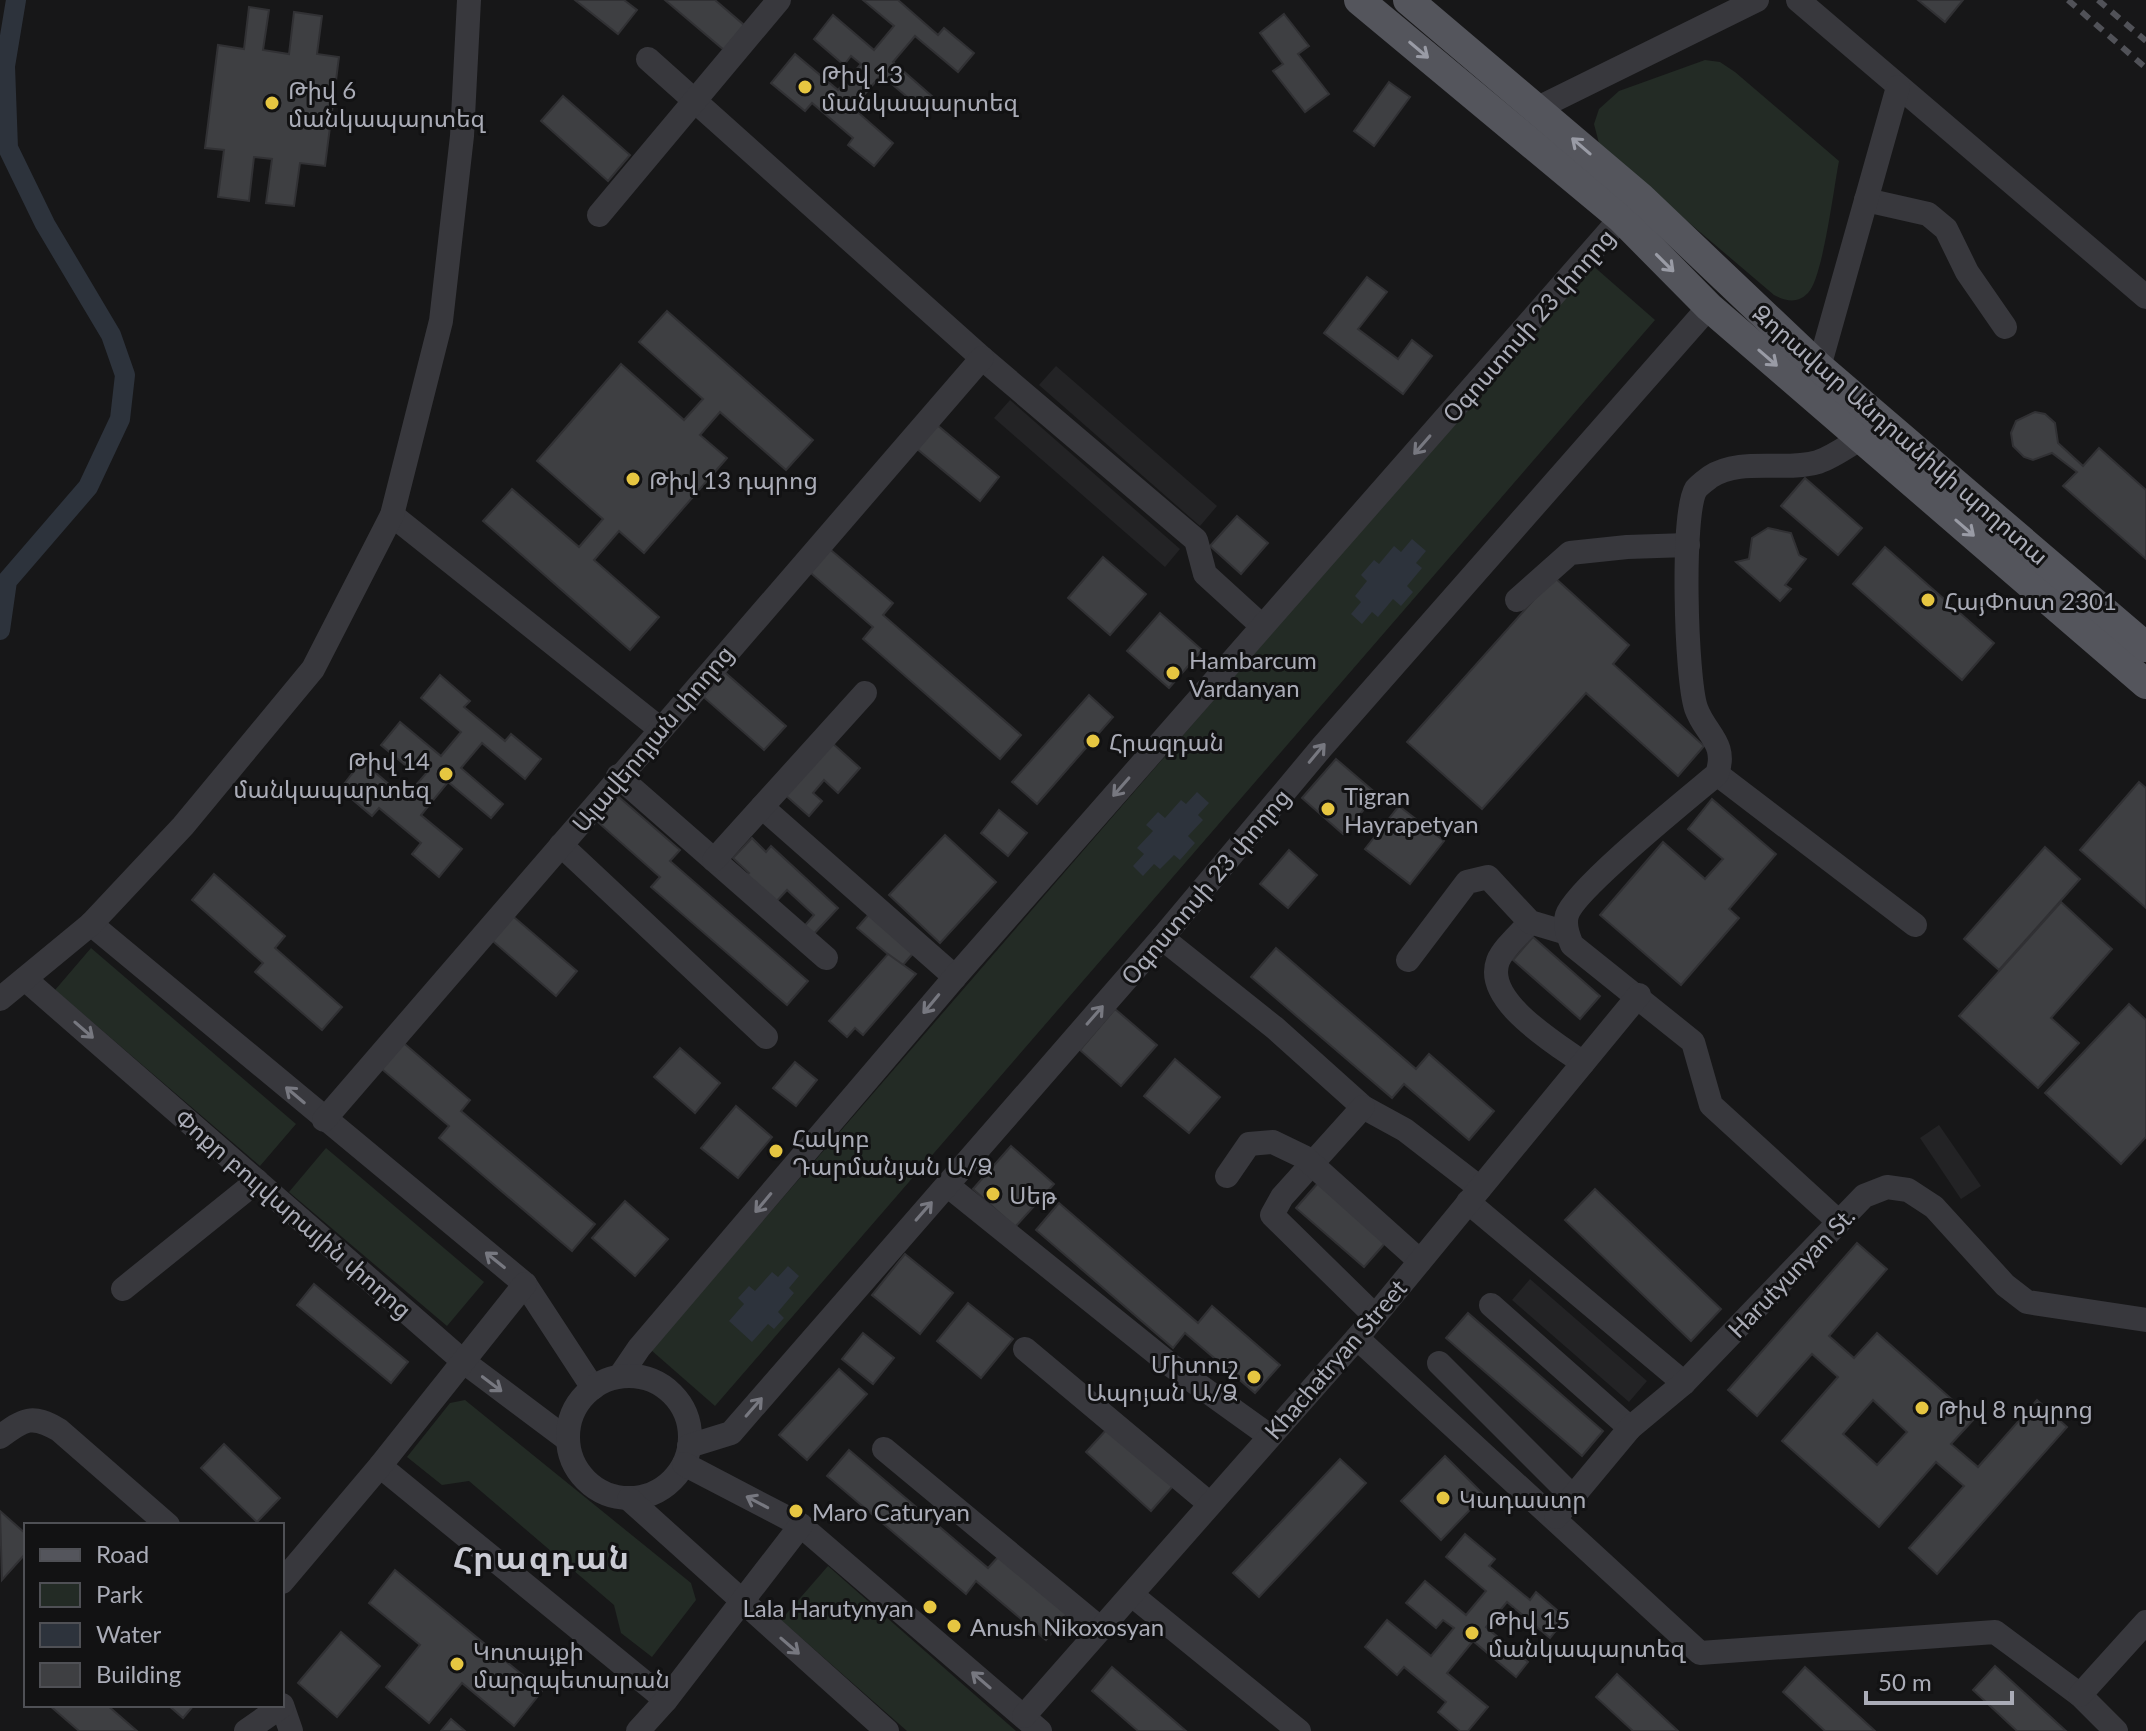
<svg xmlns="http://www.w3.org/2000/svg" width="2146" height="1731" viewBox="0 0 2146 1731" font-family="Lato,'Noto Sans Armenian',sans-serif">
	<rect width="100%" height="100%" fill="#171718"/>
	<g fill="#232325">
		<path d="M1056,366l161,140 -17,20 -161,-141z"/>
		<path d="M1010,400l170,149 -15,18 -171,-149z"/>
		<path d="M1939,1125l42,61 -20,13 -41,-61z"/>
		<path d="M1530,1279l117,102 -18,21 -117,-102z"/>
	</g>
	<g fill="#232b25">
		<path d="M1705,60l15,2 15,10 104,89c-5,25 -16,117 -31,132 -11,11 -22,8 -34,2l-174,-148 -6,-23 5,-15 20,-18z"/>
		<path d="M1591,264l64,56 -940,1086 -64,-56z"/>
		<path d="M91,948l205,176 -36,42 -205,-176z"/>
		<path d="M326,1148l158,134 -37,44 -158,-134z"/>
		<path d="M465,1400l226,183 5,17 -44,57 -31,-24 -7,-28 -145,-124 -27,4 -35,-28 43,-54z"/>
		<path d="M828,1566l188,165h-109l-126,-111z"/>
	</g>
	<g fill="#2d333c">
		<path d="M1412,539l14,12 -10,12 6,5 -15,18 6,6 -12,14 -8,-7 -15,18 -6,-5 -10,12 -11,-10 10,-12 -6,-6 12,-15 -6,-6 13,-15 5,4 15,-18 7,6z"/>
		<path d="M1197,792l12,11 -11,12 5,5 -15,16 7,7 -15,17 -6,-5 -14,14 -6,-5 -11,12 -10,-10 11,-12 -7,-6 16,-17 -7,-6 12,-13 7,6 16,-18 5,4z"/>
		<path d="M788,1266l11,10 -10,12 5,5 -16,19 6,6 -10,11 -6,-5 -16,18 -23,-21 15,-17 -6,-6 11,-12 6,5 17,-19 6,5z"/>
	</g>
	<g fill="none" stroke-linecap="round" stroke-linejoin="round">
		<path stroke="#2d333c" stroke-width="20" d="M0,630l7,-49 81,-94 32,-68 5,-44 -14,-40 -66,-111 -37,-76 -3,-82 11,-66"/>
	</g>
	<g fill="#3e3f42" stroke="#313134" stroke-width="2" fill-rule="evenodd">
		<path d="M575,0h49l13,10 -19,24z"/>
		<path d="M665,0h50l29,25 -20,25z"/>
		<path d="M863,0h35l40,35 6,-7 30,25 -16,19 -43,-36 -22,26 41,36 -10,13 -43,-36 -28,33 40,35 -19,23 -26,-21 5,-7 -41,-35 -7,8 -34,-28 24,-29 43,36 23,-26 -10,-8 -7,9 -30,-26 19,-24 41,35 20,-24z"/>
		<path d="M1918,0h45l-18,22z"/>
		<path d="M249,7l20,3 -6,40 26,4 5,-42 28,4 -5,38 22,3 -14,109 -25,-3 -6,43 -28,-3 6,-44 -18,-2 -5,44 -31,-4 6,-47 -19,-2 13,-103 26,4z"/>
		<path d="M1284,14l25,32 -11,8 31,40 -24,18 -32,-41 10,-7 -23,-31z"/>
		<path d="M1389,82l21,15 -36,49 -20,-15z"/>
		<path d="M563,96l67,59 -22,26 -67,-60z"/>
		<path d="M1367,277l20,15 -29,37 40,30 14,-19 20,16 -29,38 -79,-61z"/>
		<path d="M667,311l146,129 -27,30 -66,-58 -20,23 27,23 -83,95 -25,-22 -25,29 65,57 -29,33 -147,-129 29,-32 67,58 24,-28 -66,-58 84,-97 63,56 19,-21 -64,-57z"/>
		<path d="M2035,412l10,2 10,9 3,20 25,23 16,-18 47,42v69l-83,-73 14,-14 -25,-19 -19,7 -9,-3 -11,-11 -2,-13 5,-12z"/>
		<path d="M930,419l69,58 -19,24 -70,-58z"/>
		<path d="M1805,478l57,50 -24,27 -57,-49z"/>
		<path d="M1237,516l31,27 -27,31 -31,-28z"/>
		<path d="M1768,528l23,5 8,22 7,4 -21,26 6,4 -11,12 -44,-39 13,-3 3,-21z"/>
		<path d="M825,545l68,58 -10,12 138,120 -21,24 -137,-120 10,-12 -68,-59z"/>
		<path d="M1885,547l109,96 -32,37 -109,-96z"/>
		<path d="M1103,557l43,37 -36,41 -42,-37z"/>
		<path d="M1554,577l75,68 -16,19 91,82 -26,30 -92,-83 -104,116 -75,-67z"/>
		<path d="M1160,613l42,37 -33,38 -42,-37z"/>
		<path d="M720,668l66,58 -22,24 -65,-57z"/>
		<path d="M440,675l30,26 -6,6 41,34 6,-7 30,25 -16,20 -43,-36 -21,25 42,36 -12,14 -43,-36 -27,33 41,34 -23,28 -27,-23 9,-11 -42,-35 -7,8 -32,-27 22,-28 43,37 24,-28 -11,-9 -7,9 -30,-25 19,-23 41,34 20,-24 -40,-34z"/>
		<path d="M1089,695l24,22 -76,87 -25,-22z"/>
		<path d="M831,742l29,26 -22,25 -14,-13 -11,13 9,8 -13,15 -25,-22z"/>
		<path d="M1336,759l41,35 -34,40 -41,-36z"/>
		<path d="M2139,782l7,6v120l-66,-58z"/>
		<path d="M612,791l68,59 -10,11 138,120 -21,24 -136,-118 9,-10 -69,-61z"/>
		<path d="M1712,799l64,55 -47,55 10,9 -58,67 -81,-70 63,-73 42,37 18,-20 -35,-30z"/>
		<path d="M1399,806l45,35 -34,43 -45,-35z"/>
		<path d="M999,810l28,23 -19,23 -27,-23z"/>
		<path d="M945,835l51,47 -56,61 -51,-48z"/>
		<path d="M752,838l14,14 5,-6 67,62 -28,30 -9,-8 13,-15 -27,-25 -14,15 -29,-27 5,-5 -16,-15z"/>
		<path d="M2045,847l35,32 -81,91 -35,-31z"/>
		<path d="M1289,850l28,25 -29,33 -28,-24z"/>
		<path d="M214,874l71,62 -10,12 67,59 -20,23 -67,-58 8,-9 -71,-63z"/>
		<path d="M2061,902l51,47 -61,69 28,25 -41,45 -79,-72z"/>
		<path d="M508,912l69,59 -21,25 -69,-60z"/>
		<path d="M871,912l45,38 -14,16 -45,-38z"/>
		<path d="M1533,937l67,59 -20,23 -67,-59z"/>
		<path d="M1276,948l140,121 13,-15 65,57 -25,29 -65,-56 -12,14 -141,-121z"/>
		<path d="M888,954l28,20 -53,61 -8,-7 -8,9 -18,-16z"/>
		<path d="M2129,1004l17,16v117l-25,27 -76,-71z"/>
		<path d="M1115,1009l42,36 -36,41 -41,-36z"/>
		<path d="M399,1039l71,61 -9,11 134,113 -23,27 -133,-113 10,-12 -72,-61z"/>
		<path d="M680,1048l40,35 -25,30 -41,-36z"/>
		<path d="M1175,1059l45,38 -31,36 -45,-37z"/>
		<path d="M795,1062l22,18 -21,26 -23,-18z"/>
		<path d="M736,1106l36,31 -34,41 -37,-30z"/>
		<path d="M1011,1146l43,38 -39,43 -42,-38z"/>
		<path d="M1318,1183l68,59 -22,25 -68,-59z"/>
		<path d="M1595,1189l126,120 -30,32 -126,-121z"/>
		<path d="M625,1201l43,38 -33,37 -43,-38z"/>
		<path d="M1059,1203l139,120 14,-17 68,59 -25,28 -70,-60 -12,15 -137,-118z"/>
		<path d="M1857,1243l30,26 -58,67 25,22 23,-25 97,86 -23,25 27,23 59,-67 30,27 -130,147 -28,-26 55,-62 -28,-24 -57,65 -97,-86 56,-64 -26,-23 -55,62 -29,-26zM1873,1400l34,32 -30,33 -34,-31z"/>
		<path d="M905,1254l48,39 -33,41 -48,-39z"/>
		<path d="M314,1284l94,78 -17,21 -94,-78z"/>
		<path d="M968,1303l45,36 -32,39 -44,-37z"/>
		<path d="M1468,1313l135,118 -21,25 -136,-118z"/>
		<path d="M863,1333l31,25 -21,26 -31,-25z"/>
		<path d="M839,1369l28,25 -60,66 -28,-25z"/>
		<path d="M1108,1428l65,58 -22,25 -65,-59z"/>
		<path d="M224,1444l56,54 -23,24 -56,-54z"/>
		<path d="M849,1450l139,118 12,-13 68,58 -22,27 -70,-59 -10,13 -139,-118z"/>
		<path d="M1445,1456l39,39 -43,45 -40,-39z"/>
		<path d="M1340,1459l26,24 -107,114 -26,-24z"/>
		<path d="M0,1511l26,23v19l-24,27z"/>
		<path d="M1465,1534l30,25 -6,7 41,34 6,-8 30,26 -16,20 -43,-36 -21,25 42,35 -12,15 -43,-36 -26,32 41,34 -20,24h-8l-22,-19 8,-10 -42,-35 -7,8 -32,-28 22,-27 44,36 23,-28 -11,-8 -7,8 -30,-25 19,-22 41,34 20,-24 -40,-34z"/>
		<path d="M395,1570l147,121 -28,35 -52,-43 -33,40 -43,-36 34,-42 -51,-42z"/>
		<path d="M341,1632l39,34 -43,51 -39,-34z"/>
		<path d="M1995,1666l71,65h-49l-44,-41z"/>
		<path d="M1112,1667l74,64h-48l-46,-40z"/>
		<path d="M1805,1667l70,64h-50l-42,-39z"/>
		<path d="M1617,1674l61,57h-45l-37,-34z"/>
		<path d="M49,1705h58l30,26h-58z"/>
		<path d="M168,1705h26l-11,13z"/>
		<path d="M451,1719l14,12h-24z"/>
	</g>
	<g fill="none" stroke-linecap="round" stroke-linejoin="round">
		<g stroke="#38383d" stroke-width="24">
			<path d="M1798,0l348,297"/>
			<path d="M648,59l334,299 214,182 9,34 57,52"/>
			<path d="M1538,108l219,-108"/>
			<path d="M1866,200l62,14 18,15 21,43 38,55"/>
			<path d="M599,215l180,-215"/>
			<path d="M1819,367l79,-280"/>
			<path d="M392,515l267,213"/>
			<path d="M1517,600l53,-47 57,-6 61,-2"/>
			<path d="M1717,774l198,151"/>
			<path d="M618,776l208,182"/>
			<path d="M762,807l193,170"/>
			<path d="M561,845l205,192"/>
			<path d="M714,860l151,-167"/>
			<path d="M1530,922c-9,11 -27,26 -32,39 -15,40 59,83 85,102"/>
			<path d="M91,924l434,360 68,104"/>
			<path d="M1162,938l113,90 88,79 42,23 75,58"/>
			<path d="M1408,960l59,-78 21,-5 42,45 37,11"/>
			<path d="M25,979l439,383 104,78"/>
			<path d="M0,999l91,-75 92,-98 130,-157 79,-154 49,-194 21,-185 7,-136"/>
			<path d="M1363,1107l-81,90 -10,18 103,101"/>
			<path d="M324,1120l658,-762"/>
			<path d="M1227,1176l22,-32 24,-2 31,15 116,104"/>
			<path d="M947,1185l225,181 96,69"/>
			<path d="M1468,1202l216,181"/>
			<path d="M1839,1222l-128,-117 -18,-63 -121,-97c-4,-9 -8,-20 -5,-30 8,-26 124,-119 150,-141 11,-31 -12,-40 -21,-66 -10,-30 -15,-194 0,-219 3,-4 10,-9 14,-12 31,-20 74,-5 108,-15 15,-5 30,-16 43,-24"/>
			<path d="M123,1289l134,-108"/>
			<path d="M1491,1305l139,123"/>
			<path d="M1357,1338l343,315 295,-21 85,63 36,36"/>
			<path d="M1025,1349l185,155"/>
			<path d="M1439,1363l135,135"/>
			<path d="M620,1376l19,-28 316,-371 666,-759"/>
			<circle cx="629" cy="1437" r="61"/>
			<path d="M0,1437c24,-18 32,-23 59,-7l109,95"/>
			<path d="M689,1446l42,-13 431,-495 160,-191 387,-440"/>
			<path d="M884,1449l217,180"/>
			<path d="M684,1464l115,60 241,207"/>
			<path d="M380,1466l286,234"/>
			<path d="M629,1499l258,232"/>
			<path d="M1556,1517l74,-89 54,-45 180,-187 23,-9 21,3 26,17 71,78 22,17 119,18"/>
			<path d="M282,1582l98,-116 145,-182"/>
			<path d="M1132,1595l167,136"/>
			<path d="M2080,1695l66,-73"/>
			<path d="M282,1705l9,26"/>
			<path d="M1024,1716l333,-378 282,-343"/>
			<path d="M246,1731l36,-25"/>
			<path d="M638,1731l28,-31 135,-175"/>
		</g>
		<g stroke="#54555c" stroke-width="30">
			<path d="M1359,0l262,218 88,89 437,377"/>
			<path d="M1408,0l232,197 179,170 327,280"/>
		</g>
		<g stroke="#515258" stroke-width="6" stroke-dasharray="10 8" stroke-linecap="butt">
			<path d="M2068,0l78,68"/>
			<path d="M2098,0l48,41"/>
		</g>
	</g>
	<defs><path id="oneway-shaft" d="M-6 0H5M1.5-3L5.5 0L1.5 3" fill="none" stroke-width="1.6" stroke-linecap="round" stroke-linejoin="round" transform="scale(2)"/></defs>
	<g stroke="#999ba5">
		<use href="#oneway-shaft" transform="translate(1419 50) rotate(40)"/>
		<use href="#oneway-shaft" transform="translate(1581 146) rotate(-139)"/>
		<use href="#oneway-shaft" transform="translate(1665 263) rotate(45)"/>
		<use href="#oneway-shaft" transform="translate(1768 358) rotate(41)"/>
		<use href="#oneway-shaft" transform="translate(1965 528) rotate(41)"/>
	</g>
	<g stroke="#777880">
		<use href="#oneway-shaft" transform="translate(1422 445) rotate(131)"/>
		<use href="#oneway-shaft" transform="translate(1317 753) rotate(-50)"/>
		<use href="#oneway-shaft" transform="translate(1121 787) rotate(131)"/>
		<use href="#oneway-shaft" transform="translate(931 1004) rotate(130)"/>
		<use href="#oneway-shaft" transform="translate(1095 1015) rotate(-49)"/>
		<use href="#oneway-shaft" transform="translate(84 1030) rotate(41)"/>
		<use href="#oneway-shaft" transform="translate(295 1095) rotate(-140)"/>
		<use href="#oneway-shaft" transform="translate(763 1203) rotate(130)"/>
		<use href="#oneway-shaft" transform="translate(924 1211) rotate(-49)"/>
		<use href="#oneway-shaft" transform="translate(495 1260) rotate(-141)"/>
		<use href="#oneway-shaft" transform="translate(492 1384) rotate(37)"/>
		<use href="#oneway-shaft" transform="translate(754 1407) rotate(-49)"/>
		<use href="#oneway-shaft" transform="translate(757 1502) rotate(-152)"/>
		<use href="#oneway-shaft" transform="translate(790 1646) rotate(41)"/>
		<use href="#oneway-shaft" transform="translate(981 1680) rotate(-139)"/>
	</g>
	<g fill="#e6c641" stroke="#121213" stroke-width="3">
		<circle cx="805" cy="87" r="8"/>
		<circle cx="272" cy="103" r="8"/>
		<circle cx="633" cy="479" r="8"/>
		<circle cx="1928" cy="600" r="8"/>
		<circle cx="1173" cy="673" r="8"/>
		<circle cx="1093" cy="741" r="8"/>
		<circle cx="446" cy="774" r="8"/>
		<circle cx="1328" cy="809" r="8"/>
		<circle cx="776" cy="1151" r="8"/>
		<circle cx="993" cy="1194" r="8"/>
		<circle cx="1254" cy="1377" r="8"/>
		<circle cx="1922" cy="1408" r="8"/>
		<circle cx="1443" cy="1498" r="8"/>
		<circle cx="796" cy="1511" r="8"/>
		<circle cx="930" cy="1607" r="8"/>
		<circle cx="954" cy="1626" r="8"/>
		<circle cx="1472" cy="1633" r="8"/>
		<circle cx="457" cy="1664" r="8"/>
	</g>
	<g text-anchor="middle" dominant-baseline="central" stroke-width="6" stroke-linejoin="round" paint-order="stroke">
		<g font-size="24" fill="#aaacb7" stroke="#121213" text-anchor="start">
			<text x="821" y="73">Թիվ 13<tspan x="821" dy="28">մանկապարտեզ</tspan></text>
			<text x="288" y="89">Թիվ 6<tspan x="288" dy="28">մանկապարտեզ</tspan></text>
			<text x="649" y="479">Թիվ 13 դպրոց</text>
			<text x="1944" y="600">ՀայՓոստ 2301</text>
			<text x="1189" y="659">Hambarcum<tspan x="1189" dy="28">Vardanyan</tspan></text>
			<text x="1109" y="741">Հրազդան</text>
			<text x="430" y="760" text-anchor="end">Թիվ 14<tspan x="430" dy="28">մանկապարտեզ</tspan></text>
			<text x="1344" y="795">Tigran<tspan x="1344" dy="28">Hayrapetyan</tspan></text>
			<text x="792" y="1137">Հակոբ<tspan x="792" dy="28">Դարմանյան Ա/Ձ</tspan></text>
			<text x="1009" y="1194">Սեթ</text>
			<text x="1238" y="1363" text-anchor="end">Միտուշ<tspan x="1238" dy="28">Ապոյան Ա/Ձ</tspan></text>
			<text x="1938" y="1408">Թիվ 8 դպրոց</text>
			<text x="1459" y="1498">Կադաստր</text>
			<text x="812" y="1511">Maro Caturyan</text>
			<text x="914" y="1607" text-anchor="end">Lala Harutynyan</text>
			<text x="1488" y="1619">Թիվ 15<tspan x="1488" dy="28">մանկապարտեզ</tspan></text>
			<text x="970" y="1626">Anush Nikoxosyan</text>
			<text x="473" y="1650">Կոտայքի<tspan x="473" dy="28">մարզպետարան</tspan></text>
		</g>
		<g font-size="24" fill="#aaacb7" stroke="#121213">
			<text transform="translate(1528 325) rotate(-49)">Օգոստոսի 23 փողոց</text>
			<text transform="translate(1901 434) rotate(41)">Զորավար Անդրանիկի պողոտա</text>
			<text transform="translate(652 738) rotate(-50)">Ալավերդյան փողոց</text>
			<text transform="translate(1205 886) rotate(-50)">Օգոստոսի 23 փողոց</text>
			<text transform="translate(294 1213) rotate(41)">Փոքր բուլվարային փողոց</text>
			<text transform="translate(1791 1272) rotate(-46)">Harutyunyan St.</text>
			<text transform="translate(1335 1359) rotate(-49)">Khachatryan Street</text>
		</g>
		<g font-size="32" font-weight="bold" letter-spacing="2" fill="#cacbd4" stroke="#121213">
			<text x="542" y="1556">Հրազդան</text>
		</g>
	</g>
	<rect x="24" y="1523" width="260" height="184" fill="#121213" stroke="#4f5055" stroke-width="2"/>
	<rect x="40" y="1549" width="40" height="12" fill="#54555c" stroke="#4f5055" stroke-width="2"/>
	<text x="96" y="1563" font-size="24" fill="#aaacb7">Road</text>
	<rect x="40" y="1583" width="40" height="24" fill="#232b25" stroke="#4f5055" stroke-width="2"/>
	<text x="96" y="1603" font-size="24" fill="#aaacb7">Park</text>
	<rect x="40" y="1623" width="40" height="24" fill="#2d333c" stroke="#4f5055" stroke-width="2"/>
	<text x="96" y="1643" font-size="24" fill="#aaacb7">Water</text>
	<rect x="40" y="1663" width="40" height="24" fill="#3e3f42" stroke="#4f5055" stroke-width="2"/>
	<text x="96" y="1683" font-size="24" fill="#aaacb7">Building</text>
	<path d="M1866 1691v12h146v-12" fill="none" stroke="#aaacb7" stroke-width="4"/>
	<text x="1878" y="1691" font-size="24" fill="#aaacb7" stroke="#121213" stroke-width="6" paint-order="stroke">50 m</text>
</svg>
